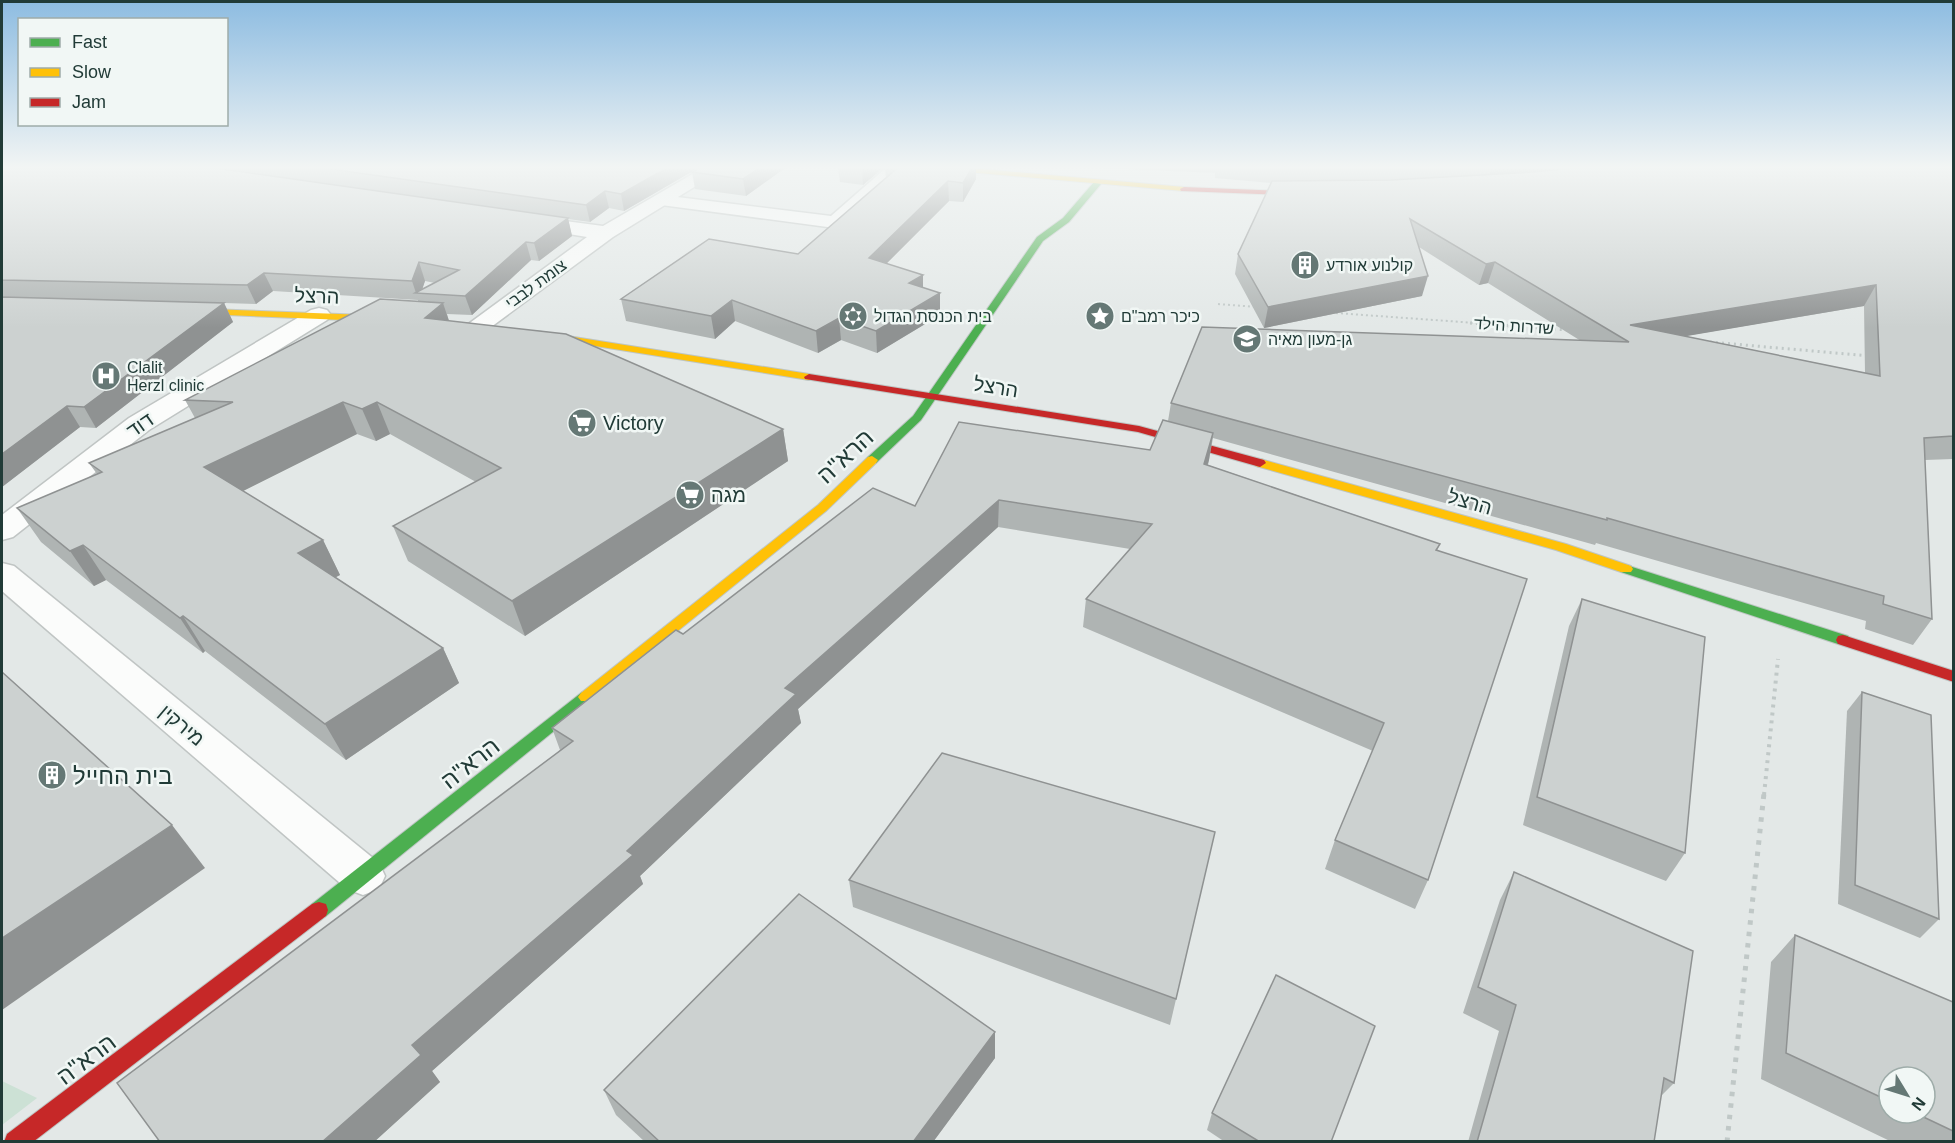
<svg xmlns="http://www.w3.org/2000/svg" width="1955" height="1143" viewBox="0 0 1955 1143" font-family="Helvetica,'Noto Sans Hebrew',sans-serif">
	<rect width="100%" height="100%" fill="#e3e8e7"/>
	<path fill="#cce1d5" d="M2,1081l35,17 -35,27z"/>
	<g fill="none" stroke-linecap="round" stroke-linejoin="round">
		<g stroke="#c0c5c4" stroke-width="3">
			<path id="lane" d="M886,168h18l-62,58 -7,2 -174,-23 -9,-5 9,-5 170,21z"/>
		</g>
		<g stroke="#c0c5c4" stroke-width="3">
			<g id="street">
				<path d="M703,168h22l-112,69 -126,93 -8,2 -8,-2 -4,-5 120,-88 -67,-11 -3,-4 3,-4 7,-2 76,10z"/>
				<path d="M319,308l8,2 4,5 -4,5 -178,110 -136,107 -11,3v-25l127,-97 182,-108z"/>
				<path d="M2,563l12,3 365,297 6,13 -6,13 -16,6 -16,-6 -345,-298z"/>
			</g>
		</g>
		<g stroke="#bec6c4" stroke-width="2">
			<g id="fast">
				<path d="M1094,182l7,2 -32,38 -26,19 -122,179 -45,43h-8l-2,-3 2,-3 45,-41 124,-179 26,-19z"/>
				<path d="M1626,565l222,71 2,4 -2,4h-10l-217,-72 -2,-3 2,-3z"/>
				<path d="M586,691l5,2 3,4 -3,4 -265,215 -7,2 -7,-2 -2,-6 2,-6 269,-211z"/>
			</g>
		</g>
		<g stroke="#bec6c4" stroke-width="2">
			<g id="slow">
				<path d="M941,168h30l213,19 4,2 -4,2 -239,-21z"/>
				<path d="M183,308l209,8 5,3 -5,3 -212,-9 -2,-2z"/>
				<path d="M536,331l273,43 5,3 -5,3 -277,-44v-4z"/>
				<path d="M872,456l6,4 -2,3 -50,48 -235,190h-10l-3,-4 3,-4 237,-188 50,-48z"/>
				<path d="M1260,459l306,85 65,22 2,3 -2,3h-10l-65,-22 -300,-84 -2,-3z"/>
			</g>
		</g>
		<g stroke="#bec6c4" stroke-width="2">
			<g id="jam">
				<path d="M1184,187l127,5 4,2 -4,2 -130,-5 -1,-2z"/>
				<path d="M809,374l330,52 125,34 2,3 -6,4 -122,-35 -333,-53 -1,-2z"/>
				<path d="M1843,635l111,36v11l-116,-38 -2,-4 2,-4z"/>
				<path d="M319,902l7,2 2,6 -2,6 -293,226h-29l3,-8 305,-230z"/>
			</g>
		</g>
		<g stroke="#c0c8c7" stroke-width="2" stroke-dasharray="2 3" stroke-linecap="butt">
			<path d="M1218,304l39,3"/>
			<path d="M1336,313l154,11"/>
		</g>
		<g stroke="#c0c8c7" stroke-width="3" stroke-dasharray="2 4" stroke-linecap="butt">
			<path d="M1470,323l98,7"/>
			<path d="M1710,342l160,14"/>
		</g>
		<path stroke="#c0c8c7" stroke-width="4" stroke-dasharray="3 5" stroke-linecap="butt" d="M1764,795l14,-136"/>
		<path stroke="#c0c8c7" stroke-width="5" stroke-dasharray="4.5 7" stroke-linecap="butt" d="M1727,1142l37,-349"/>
		<use href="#lane" fill="#fbfcfb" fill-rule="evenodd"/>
		<use href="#street" fill="#fbfcfb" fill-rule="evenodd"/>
		<use href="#fast" fill="#4caf50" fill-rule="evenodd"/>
		<use href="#slow" fill="#ffc107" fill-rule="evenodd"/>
		<use href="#jam" fill="#c62828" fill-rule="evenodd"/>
	</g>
	<g fill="#afb4b3" fill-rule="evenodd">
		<path d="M2,168h696l-74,43 -15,-3 -19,14 -22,-3 4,17 -33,25 -8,-1 -59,55 -25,-1 2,7 334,108 5,32 -263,175 -117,-75 -15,-35 83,-44 -86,-48 -14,7 -19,-7 -114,57 80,49 17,35 -5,2 108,71 16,35 -113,77 -141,-109 -2,2 -97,-73 -12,6 -53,-44 -24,-34 80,-34 -8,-11 106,-45 -10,-18 233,-99v-1l-145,-9 -17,13 -32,-1 9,19 -137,106 -16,-1 -78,60zM425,281l10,2 -13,6z"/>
		<path d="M785,168l-39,28 -51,-7 -3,-17z"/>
		<path d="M838,168h45l-20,17 -23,-3z"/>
		<path d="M1101,168h852v291l-28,1 7,159 -19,26 -48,-16 1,-8 -270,-78 -1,2 -382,-107 -5,27 232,79 -3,7 -9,329 -13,29 -90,-40 10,-29 38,-89 -290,-124 3,-28 44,-50 -132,-22 -200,182 3,14 -161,153 3,8 -211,187 8,11 -66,60h-214l400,-392 -8,-22 131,-94 232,-128 235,-56 18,-29 3,-18 410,-62 -93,-58 -9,2 -60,-38 3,49 -158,32 -29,-54 3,-20 33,-71 -56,-5v-5zM1864,306l1,67 -180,-37z"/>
		<path d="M885,169l91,10 -13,23 -14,-1 -63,63 37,23 17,28 -63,38 -36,-13 -23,13 -83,-32 -20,18 -89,-18 -5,-22 177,-45 88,-76z"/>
		<path d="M1582,599l103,254 -19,28 -143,-56 46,-199z"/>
		<path d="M1862,692l77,227 -19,19 -82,-34 9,-193z"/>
		<path d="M1215,832l-45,193 -317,-118 -4,-27z"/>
		<path d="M1514,872l160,211 -13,13 -7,46h-186l31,-111 -36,-18 37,-113z"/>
		<path d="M1795,935l158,67v140h-61l-131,-63 10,-117zM1889,1077l36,36h-36z"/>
		<path d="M995,1032v26l-62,84h-288l-29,-27 -12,-25z"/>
		<path d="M1212,1113l119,29h-106l-18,-12z"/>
	</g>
	<g fill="#8f9292">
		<path d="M667,168h31l-74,43 -3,-17z"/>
		<path d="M759,168h26l-39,28 -3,-17z"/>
		<path d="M862,168h21l-20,17z"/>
		<path d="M972,168h4v11l-13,23v-19z"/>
		<path d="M1491,168h112l-115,12z"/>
		<path d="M948,181l1,20 -78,78 -2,-21z"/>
		<path d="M605,191l4,17 -19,14 -4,-17z"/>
		<path d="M568,218l4,18 -33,25 -5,-18z"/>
		<path d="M526,242l5,18 -59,55 -7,-19z"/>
		<path d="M419,262l6,19 -4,12h-5l-4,-12z"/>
		<path d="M1495,262l-7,21 -9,2 7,-21z"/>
		<path d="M264,273l9,18 -17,13 -9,-19z"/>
		<path d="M923,275v21l-14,-13z"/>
		<path d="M1428,276l-6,20 -158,32 4,-21z"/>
		<path d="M1876,285l-12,21 -236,40 2,-21z"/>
		<path d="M940,293v22l-63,38 -1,-22z"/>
		<path d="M732,300l3,21 -20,18 -4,-23z"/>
		<path d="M224,303l9,19 -137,106 -12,-21z"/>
		<path d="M443,303l10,30 -28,-15z"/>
		<path d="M839,318l2,22 -23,13 -2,-22z"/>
		<path d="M343,402l14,32 -134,67 -19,-34z"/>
		<path d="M377,402l13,32 -14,7 -14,-32z"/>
		<path d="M67,406l13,21 -78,60v-33z"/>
		<path d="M783,429l5,32 -263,175 -13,-35z"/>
		<path d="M1213,433l-4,27 -10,31 5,-27z"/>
		<path d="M999,500l-1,27 -200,182 3,14 -161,153 3,8 -211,187 8,11 -66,60h-52l90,-97 215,-194 158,-163z"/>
		<path d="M323,540l17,35 -24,13 -18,-35z"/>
		<path d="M83,545l23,35 -12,6 -24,-35z"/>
		<path d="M183,616l22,35 -2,2 -23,-35z"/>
		<path d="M443,648l16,35 -113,77 -21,-36z"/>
		<path d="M172,825l33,43 -203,142v-72z"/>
		<path d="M995,1032v26l-62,84h-20z"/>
	</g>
	<g fill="#ccd1d0" stroke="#8f9292" stroke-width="1.5" fill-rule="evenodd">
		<path d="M2,168h214l352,50 -34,25 -8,-1 -61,54 -50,-3 44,-23 -40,-8 -7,19 -148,-8 -17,12 -245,-5z"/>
		<path d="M323,168h344l-46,26 -16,-3 -19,14z"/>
		<path d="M699,168h60l-16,11 -51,-7z"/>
		<path d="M886,168h86l-9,15 -15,-2 -79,77 54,17 -14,8 31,10 -64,38 -37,-13 -23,13 -84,-31 -21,16 -90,-17 88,-60 89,15 97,-84 -10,-1z"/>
		<path d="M1572,168h381v268l-29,2 8,181 -49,-15 1,-8 -277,-78v2l-436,-117 31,-76 427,15 -134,-80 -9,2 -76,-45 18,57 -160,31 -30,-53 34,-73 119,-1 142,-8zM1876,285l4,91 -250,-51z"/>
		<path d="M2,297l222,6 -140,104 -17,-1 -65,48z"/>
		<path d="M380,299l63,4 -18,15 141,16 217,95 -271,172 -119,-75 108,-58 -124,-66 -15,7 -19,-7 -139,65 119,73 -25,13 145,95 -118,76 -142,-108 -3,2 -97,-73 -13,6 -53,-43 85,-36 -13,-9 144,-61 -48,-2z"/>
		<path d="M1163,420l50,13 -9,31 236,80 -4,6 91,29 -99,301 -93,-40 49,-117 -298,-124 66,-75 -153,-24 -214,188 11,6 -169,157 6,4 -221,190 9,10 -99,87h-162l-43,-59 456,-342 -21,-13 124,-98 7,4 190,-146 42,18 44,-84 191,28z"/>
		<path d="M1582,599l123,38 -20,216 -148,-56z"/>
		<path d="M2,672l170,153 -170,113z"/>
		<path d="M1862,692l69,23 8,204 -84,-34z"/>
		<path d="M942,753l273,79 -39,167 -327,-119z"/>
		<path d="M1514,872l179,79 -19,132 -10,-5 -10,64h-177l39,-137 -38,-18z"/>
		<path d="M799,894l196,138 -82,110h-253l-56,-52z"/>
		<path d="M1795,935l158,67v129l-38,-18h10v-36h-36v24l-103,-48z"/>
		<path d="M1276,975l99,51 -44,116h-71l-48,-29z"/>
	</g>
	<linearGradient id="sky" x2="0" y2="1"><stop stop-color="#8dbce1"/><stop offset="0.51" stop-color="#f2f5f4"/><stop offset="1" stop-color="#f2f5f4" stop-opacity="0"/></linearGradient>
	<rect width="1955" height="328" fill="url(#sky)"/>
	<defs>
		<g id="building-disc" transform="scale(1.5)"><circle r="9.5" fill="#657875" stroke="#f1f7f5"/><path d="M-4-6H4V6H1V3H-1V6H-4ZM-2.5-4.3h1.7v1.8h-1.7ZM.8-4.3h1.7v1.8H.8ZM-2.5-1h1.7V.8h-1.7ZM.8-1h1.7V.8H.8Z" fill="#fff"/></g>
		<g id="synagogue-disc" transform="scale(1.5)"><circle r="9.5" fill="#657875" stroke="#f1f7f5"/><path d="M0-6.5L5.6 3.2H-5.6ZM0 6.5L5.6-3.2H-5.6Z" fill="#fff"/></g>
		<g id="sight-disc" transform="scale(1.5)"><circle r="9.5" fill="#657875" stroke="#f1f7f5"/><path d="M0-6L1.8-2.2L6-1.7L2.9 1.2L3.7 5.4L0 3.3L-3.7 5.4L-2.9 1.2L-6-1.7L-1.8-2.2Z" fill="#fff"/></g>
		<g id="school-disc" transform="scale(1.5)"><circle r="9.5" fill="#657875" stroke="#f1f7f5"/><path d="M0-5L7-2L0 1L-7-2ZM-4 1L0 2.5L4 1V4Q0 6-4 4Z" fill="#fff"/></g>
		<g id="hospital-disc" transform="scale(1.5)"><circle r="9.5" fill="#657875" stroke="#f1f7f5"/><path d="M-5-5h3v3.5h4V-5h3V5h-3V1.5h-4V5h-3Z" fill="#fff"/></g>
		<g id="supermarket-disc" transform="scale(1.5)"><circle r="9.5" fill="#657875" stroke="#f1f7f5"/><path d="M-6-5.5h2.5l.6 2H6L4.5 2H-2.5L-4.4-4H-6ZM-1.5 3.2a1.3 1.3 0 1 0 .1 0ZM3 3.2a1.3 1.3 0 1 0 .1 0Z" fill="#fff"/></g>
	</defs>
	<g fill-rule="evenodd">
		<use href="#building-disc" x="1305" y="265"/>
		<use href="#synagogue-disc" x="853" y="316"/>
		<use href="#sight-disc" x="1100" y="316"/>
		<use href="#school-disc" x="1247" y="339"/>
		<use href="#hospital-disc" x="106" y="376"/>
		<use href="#supermarket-disc" x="582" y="423"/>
		<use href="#supermarket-disc" x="690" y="495"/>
		<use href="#building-disc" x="52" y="775"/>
	</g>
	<g text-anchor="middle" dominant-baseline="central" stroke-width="5" stroke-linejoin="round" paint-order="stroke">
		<g font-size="16" fill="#213b37" stroke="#f1f7f5" text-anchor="start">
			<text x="1326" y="265">קולנוע אורדע</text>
			<text x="874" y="316">בית הכנסת הגדול</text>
			<text x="1121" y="316">כיכר רמב"ם</text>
			<text x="1268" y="339">גן-מעון מאיה</text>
			<text x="127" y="367">Clalit<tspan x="127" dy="18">Herzl clinic</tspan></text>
		</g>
		<g font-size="16" fill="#213b37" stroke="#f1f7f5">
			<text transform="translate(536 284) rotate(-36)">צומת לבבי</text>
			<text transform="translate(1514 326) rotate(4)">שדרות הילד</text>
		</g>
		<g font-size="20" fill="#213b37" stroke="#f1f7f5">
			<text transform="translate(317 296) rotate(2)">הרצל</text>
			<text transform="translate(996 387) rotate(9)">הרצל</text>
			<text transform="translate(140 425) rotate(-35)">דוד</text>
			<text transform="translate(1470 502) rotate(16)">הרצל</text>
			<text transform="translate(182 725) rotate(40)">מירקין</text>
		</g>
		<g font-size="20" fill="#213b37" stroke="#f1f7f5" text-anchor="start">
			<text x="603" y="423">Victory</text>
			<text x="711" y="495">מגה</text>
		</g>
		<g font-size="24" fill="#213b37" stroke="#f1f7f5">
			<text transform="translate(845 456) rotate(-43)">הרא"ה</text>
			<text transform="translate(470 763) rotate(-38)">הרא"ה</text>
			<text transform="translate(86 1059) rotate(-37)">הרא"ה</text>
		</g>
		<g font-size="24" fill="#213b37" stroke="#f1f7f5" text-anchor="start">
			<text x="73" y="775">בית החייל</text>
		</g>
	</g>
	<rect width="1955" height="1143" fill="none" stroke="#213b37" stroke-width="6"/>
	<rect x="18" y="18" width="210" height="108" fill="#f1f7f5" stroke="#9eaca9" stroke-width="1.5"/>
	<rect x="30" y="38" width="30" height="9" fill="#4caf50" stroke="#9eaca9" stroke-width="1.5"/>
	<text x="72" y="48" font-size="18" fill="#213b37">Fast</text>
	<rect x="30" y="68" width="30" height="9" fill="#ffc107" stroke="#9eaca9" stroke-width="1.5"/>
	<text x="72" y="78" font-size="18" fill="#213b37">Slow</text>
	<rect x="30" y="98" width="30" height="9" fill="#c62828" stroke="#9eaca9" stroke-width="1.5"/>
	<text x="72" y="108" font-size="18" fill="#213b37">Jam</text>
	<g transform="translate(1907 1095) rotate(128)"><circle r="28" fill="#f1f7f5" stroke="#9eaca9" stroke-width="1.5"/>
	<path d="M0-4.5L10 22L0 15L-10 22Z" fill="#657875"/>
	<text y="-9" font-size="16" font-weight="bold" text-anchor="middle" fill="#213b37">N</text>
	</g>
</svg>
